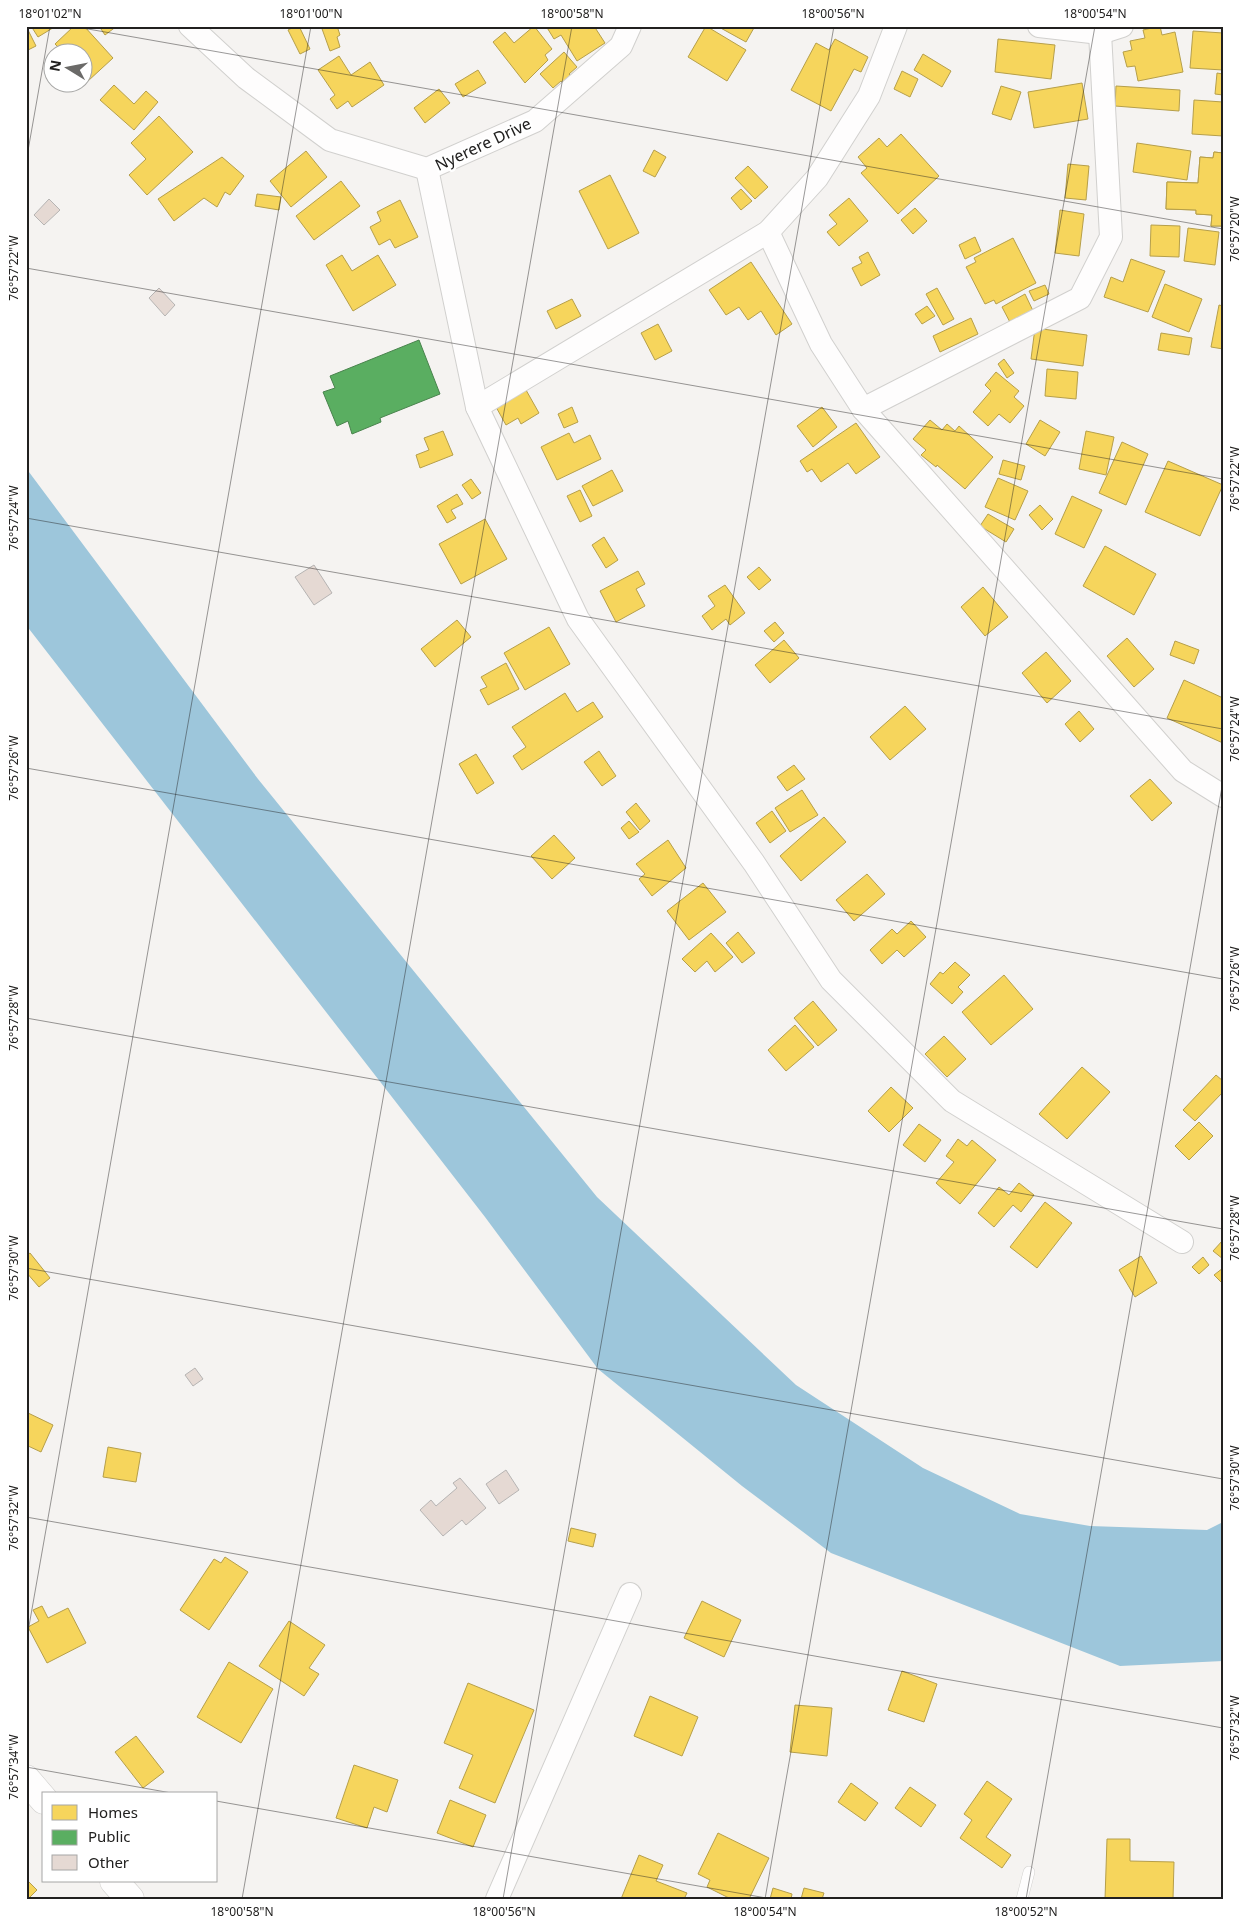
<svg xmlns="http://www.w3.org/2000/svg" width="1249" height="1925" viewBox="0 0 1249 1925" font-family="'Noto Sans',sans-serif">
	<rect width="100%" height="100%" fill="#f5f3f1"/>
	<path fill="#9dc6db" d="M26,468l232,311 339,418 199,188 127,83 97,46 70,12 117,4 16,-8v139l-103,5 -289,-113 -89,-67 -144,-117 -113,-152 -459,-592z"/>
	<g fill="#f6d55c" stroke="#b69f4a">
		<path d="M31,26h25l-18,11z"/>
		<path d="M74,26h10l29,32 -25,23 -6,-7v-22h-19l-8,-8z"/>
		<path d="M99,26h18l-12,9z"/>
		<path d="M296,26h3l11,23 -10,5 -12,-24z"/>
		<path d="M321,26h16l3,9 -3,2 3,10 -10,4z"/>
		<path d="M534,26l18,23 -7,6 3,5 -23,23 -32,-41 12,-10 9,11z"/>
		<path d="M546,26h48l11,17 -28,18 -16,-26 -7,4z"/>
		<path d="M706,26l40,24 -19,31 -39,-24z"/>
		<path d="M717,26h38l-9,16z"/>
		<path d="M1160,26l2,9 13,-3 8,40 -45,9 -3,-15 -8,1 -4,-15 9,-2 -2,-9 15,-3 -2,-8z"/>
		<path d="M28,30l8,16 -10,5v-20z"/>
		<path d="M1193,31l30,2v37l-33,-2z"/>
		<path d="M835,39l33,18 -7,15 -7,-3 -23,42 -40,-21 25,-47 13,7z"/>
		<path d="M998,39l57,6 -4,34 -56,-7z"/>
		<path d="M564,52l13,15 -8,7 5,6 -8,7 -5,-6 -8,7 -13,-14z"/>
		<path d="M923,54l28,17 -9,16 -28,-17z"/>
		<path d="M339,56l12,19 19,-13 14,23 -32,22 -4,-6 -11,8 -7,-10 5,-4 -17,-25z"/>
		<path d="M478,70l8,13 -23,14 -8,-13z"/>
		<path d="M902,71l16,8 -8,18 -16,-8z"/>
		<path d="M1217,73l6,1v21l-8,-1z"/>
		<path d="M1082,83l6,36 -54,9 -6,-36z"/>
		<path d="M114,85l20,19 12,-13 12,11 -24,28 -34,-30z"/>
		<path d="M1001,86l20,6 -10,28 -19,-6z"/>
		<path d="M1116,86l64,4 -1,21 -64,-5z"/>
		<path d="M439,89l11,14 -25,20 -11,-15z"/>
		<path d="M1194,100l29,2v34l-31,-2z"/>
		<path d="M159,116l34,36 -46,43 -18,-20 17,-16 -15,-16z"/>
		<path d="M901,134l38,42 -41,38 -37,-41 6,-5 -9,-11 21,-19 8,9z"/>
		<path d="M1137,143l54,8 -4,29 -54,-8z"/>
		<path d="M654,150l12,7 -11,20 -12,-6z"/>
		<path d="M306,151l21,26 -36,30 -21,-26z"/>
		<path d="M1214,152l9,1v25h-5l-1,15h6v33h-12l1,-11 -16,-1v-4l-30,-1 1,-27 31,1 2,-26 13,1z"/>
		<path d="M1214,152l9,1v73h-12l1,-11 -16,-1v-4l-30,-1 1,-27 31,1 2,-26 13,1z"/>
		<path d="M222,157l22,19 -14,19 -5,-3 -8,15 -13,-9 -30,23 -16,-22z"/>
		<path d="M1068,164l21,2 -3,34 -21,-2z"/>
		<path d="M748,166l20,21 -13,12 -20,-21z"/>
		<path d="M610,175l29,58 -31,16 -29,-58z"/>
		<path d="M341,181l19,25 -46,34 -18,-24z"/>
		<path d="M741,189l11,12 -11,9 -10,-12z"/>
		<path d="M257,194l24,3 -2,13 -24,-4z"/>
		<path d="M849,198l19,23 -29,25 -12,-14 10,-8 -8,-9z"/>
		<path d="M400,200l18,37 -23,11 -5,-9 -11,6 -9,-18 11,-6 -4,-9z"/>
		<path d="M915,208l12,13 -14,13 -12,-14z"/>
		<path d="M1060,210l24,4 -5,42 -24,-3z"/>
		<path d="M1151,225l29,1 -1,31 -29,-1z"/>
		<path d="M1188,228l31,4 -4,33 -31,-4z"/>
		<path d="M975,237l6,14 -16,8 -6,-14z"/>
		<path d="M1013,238l23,45 -40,21 -2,-4 -9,4 -19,-37 10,-5 -2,-4z"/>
		<path d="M868,252l12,23 -19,11 -9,-18 10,-5 -3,-6z"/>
		<path d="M342,255l10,16 26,-16 18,30 -43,26 -27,-46z"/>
		<path d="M1131,259l34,12 -17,41 -44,-15 7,-20 12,5z"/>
		<path d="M751,262l41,62 -16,11 -15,-24 -13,9 -9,-13 -13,8 -17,-25z"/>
		<path d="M1165,284l37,15 -13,33 -37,-15z"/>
		<path d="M1045,285l4,9 -15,7 -5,-10z"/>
		<path d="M937,288l17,31 -11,6 -17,-31z"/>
		<path d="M1025,294l10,21 -23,11 -10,-19z"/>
		<path d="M572,299l9,17 -25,13 -9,-18z"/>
		<path d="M1219,305l4,1v43l-12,-2z"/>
		<path d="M927,306l8,10 -13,8 -7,-10z"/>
		<path d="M971,318l7,16 -38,18 -7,-16z"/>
		<path d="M658,324l14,27 -17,9 -14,-27z"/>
		<path d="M1035,328l52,7 -4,31 -52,-7z"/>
		<path d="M1161,333l31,5 -3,17 -31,-5z"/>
		<path d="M1004,359l10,14 -7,5 -9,-14z"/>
		<path d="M1047,369l31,3 -2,27 -31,-3z"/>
		<path d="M996,372l23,19 -5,6 10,9 -14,17 -11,-9 -11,12 -15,-14 18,-21 -6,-6z"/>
		<path d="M526,390l13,23 -18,11 -3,-6 -12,7 -10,-18z"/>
		<path d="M572,407l6,15 -14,6 -6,-14z"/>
		<path d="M822,407l15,20 -24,20 -16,-21z"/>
		<path d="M930,420l12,10 5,-6 8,7 4,-5 34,31 -28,32 -28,-24 -1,2 -15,-12 5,-5 -13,-11z"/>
		<path d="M1040,420l20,12 -15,24 -19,-12z"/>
		<path d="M856,423l24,34 -24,17 -8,-11 -27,19 -9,-13 -5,3 -7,-11z"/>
		<path d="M443,431l10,24 -33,13 -4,-13 13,-5 -5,-12z"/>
		<path d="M1086,431l28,6 -8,38 -27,-6z"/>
		<path d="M569,433l5,10 16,-8 11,24 -44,21 -16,-33z"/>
		<path d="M1122,442l26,12 -22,51 -27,-12z"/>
		<path d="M1003,460l22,6 -4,14 -22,-6z"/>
		<path d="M1168,461l55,24 -23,51 -55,-24z"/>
		<path d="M612,470l11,21 -30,15 -11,-20z"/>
		<path d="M998,478l30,13 -13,29 -30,-13z"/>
		<path d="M471,479l10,14 -9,6 -10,-14z"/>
		<path d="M580,490l12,26 -12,6 -13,-26z"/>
		<path d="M457,494l6,10 -12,6 5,8 -9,5 -10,-17z"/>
		<path d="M1072,496l30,14 -18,38 -29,-14z"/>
		<path d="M1040,505l13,14 -11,11 -13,-15z"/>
		<path d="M988,514l26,15 -8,13 -26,-16z"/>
		<path d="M485,519l22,40 -46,25 -22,-40z"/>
		<path d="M604,537l14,23 -12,8 -14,-23z"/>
		<path d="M1105,546l51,28 -22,41 -51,-29z"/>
		<path d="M759,567l12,13 -12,10 -12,-13z"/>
		<path d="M638,571l7,13 -9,5 9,17 -29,16 -16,-31z"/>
		<path d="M725,585l20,28 -15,12 -4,-6 -14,11 -10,-14 13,-10 -7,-10z"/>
		<path d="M983,587l25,30 -23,19 -24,-29z"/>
		<path d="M457,620l14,17 -36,30 -14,-18z"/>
		<path d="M775,622l9,11 -10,9 -10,-11z"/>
		<path d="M549,627l21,37 -45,26 -21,-37z"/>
		<path d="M1127,638l27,31 -20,18 -27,-31z"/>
		<path d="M784,640l15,18 -29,25 -15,-18z"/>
		<path d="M1175,641l24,9 -5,14 -24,-9z"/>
		<path d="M1046,652l25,29 -24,22 -25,-30z"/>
		<path d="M506,663l13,26 -31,16 -8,-15 7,-3 -6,-10z"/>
		<path d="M1184,680l39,18v45l-56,-25z"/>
		<path d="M565,693l12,19 16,-10 10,15 -81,53 -9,-14 13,-9 -14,-20z"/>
		<path d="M905,706l21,23 -36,31 -20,-23z"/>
		<path d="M1079,711l15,18 -14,13 -15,-18z"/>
		<path d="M599,751l17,25 -14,10 -18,-24z"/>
		<path d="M476,754l18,29 -17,11 -18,-30z"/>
		<path d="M794,765l11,14 -18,12 -10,-14z"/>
		<path d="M1150,779l22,24 -20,18 -22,-25z"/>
		<path d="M802,790l16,25 -28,17 -15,-24z"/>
		<path d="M636,803l14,18 -10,9 -14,-18z"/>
		<path d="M772,811l14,20 -16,12 -14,-20z"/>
		<path d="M824,817l22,25 -45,39 -21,-25z"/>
		<path d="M629,821l10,11 -10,7 -8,-11z"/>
		<path d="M554,835l21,23 -23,21 -21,-23z"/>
		<path d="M668,840l18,28 -34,28 -13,-17 6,-5 -9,-10z"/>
		<path d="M867,874l18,20 -31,27 -18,-21z"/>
		<path d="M703,883l23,29 -37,28 -22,-29z"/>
		<path d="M911,921l15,16 -22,20 -7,-7 -15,14 -12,-14 22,-21 5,5z"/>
		<path d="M738,932l17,21 -13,10 -16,-20z"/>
		<path d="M711,933l22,24 -18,15 -8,-11 -12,11 -13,-13z"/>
		<path d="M955,962l15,13 -12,12 5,5 -11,12 -22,-20 10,-12 3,2z"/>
		<path d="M1004,975l29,34 -42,36 -29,-33z"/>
		<path d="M813,1001l24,29 -19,16 -24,-28z"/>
		<path d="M795,1025l19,22 -28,24 -18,-21z"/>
		<path d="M944,1036l22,23 -19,18 -22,-23z"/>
		<path d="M1082,1067l28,25 -43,47 -28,-25z"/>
		<path d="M1216,1075l7,6v11l-28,29 -12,-11z"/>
		<path d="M891,1087l22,21 -24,24 -21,-21z"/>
		<path d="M1199,1122l14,14 -24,24 -14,-14z"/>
		<path d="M919,1124l22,16 -16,22 -22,-17z"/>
		<path d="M958,1139l9,7 5,-6 24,20 -36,44 -24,-21 18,-21 -8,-6z"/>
		<path d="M1019,1183l15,12 -13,17 -8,-7 -19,22 -16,-14 21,-26 10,8z"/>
		<path d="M1045,1202l27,21 -35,45 -27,-21z"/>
		<path d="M1223,1240v19l-10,-8z"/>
		<path d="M30,1253l20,25 -11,9 -13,-15v-16z"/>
		<path d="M1141,1256l16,27 -22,14 -16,-27z"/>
		<path d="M1203,1257l6,8 -10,9 -7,-7z"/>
		<path d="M1223,1268v16l-9,-9z"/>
		<path d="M26,1412l27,13 -12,27 -15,-7z"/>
		<path d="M108,1447l33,6 -5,29 -33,-5z"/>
		<path d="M571,1528l25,6 -3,13 -25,-6z"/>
		<path d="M225,1557l23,15 -39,58 -29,-20 34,-51 7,4z"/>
		<path d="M702,1601l39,19 -17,37 -40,-19z"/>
		<path d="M42,1606l6,12 20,-10 18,35 -39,20 -19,-36 11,-6 -6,-11z"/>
		<path d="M289,1621l36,24 -16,23 10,6 -15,22 -45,-30z"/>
		<path d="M229,1662l44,27 -32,54 -44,-26z"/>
		<path d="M902,1671l35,13 -13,38 -36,-12z"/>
		<path d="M468,1683l66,27 -39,93 -36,-15 14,-33 -29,-12z"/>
		<path d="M650,1696l48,21 -16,39 -48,-20z"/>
		<path d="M795,1705l37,3 -5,48 -37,-4z"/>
		<path d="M136,1736l28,36 -21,16 -28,-36z"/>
		<path d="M354,1765l44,15 -11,32 -13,-5 -7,21 -31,-10z"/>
		<path d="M987,1781l25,18 -26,38 25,18 -9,13 -42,-30 12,-18 -8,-6z"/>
		<path d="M851,1783l27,20 -13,18 -27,-19z"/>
		<path d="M910,1787l26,18 -15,22 -26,-19z"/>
		<path d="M450,1800l36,15 -13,32 -36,-14z"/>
		<path d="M718,1833l51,25 -20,41h-18l-24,-12 3,-7 -12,-6z"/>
		<path d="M1107,1839h23v22l44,1 -1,37h-68z"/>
		<path d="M639,1855l24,10 -7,16 31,12 -3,6h-63z"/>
		<path d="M26,1879l11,11 -9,9h-2z"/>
		<path d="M773,1888l19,6 -1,5h-21z"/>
		<path d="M804,1888l20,5 -2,6h-21z"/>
	</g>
	<path fill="#5aae61" stroke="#49834d" d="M419,340l21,54 -60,24 1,4 -29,12 -4,-13 -11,5 -14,-34 12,-4 -5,-12z"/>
	<g fill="#e5d9d3" stroke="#b6b4b3">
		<path d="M49,199l11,11 -16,15 -10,-10z"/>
		<path d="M159,288l16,17 -10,11 -16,-18z"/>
		<path d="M314,565l18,28 -18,12 -19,-28z"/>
		<path d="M195,1368l8,11 -10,7 -8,-11z"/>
		<path d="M506,1470l13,20 -20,14 -13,-20z"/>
		<path d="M460,1478l26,30 -20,17 -4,-5 -19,16 -23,-26 11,-10 5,6 21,-18 -4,-5z"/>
	</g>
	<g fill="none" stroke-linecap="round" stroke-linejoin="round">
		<g stroke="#d1d0ce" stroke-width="12">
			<path id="service" d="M1022,1899l7,-27"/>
		</g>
		<g stroke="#d1d0ce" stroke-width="24">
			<g id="minor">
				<path d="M190,26l56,52 84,62 97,29 108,-48 86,-75 9,-20"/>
				<path d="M1039,26l61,7 22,-7"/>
				<path d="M427,169l50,238 101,212 176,244 77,117 121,121 230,141"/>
				<path d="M768,232l53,112 42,65 320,362 40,25"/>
				<path d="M477,407l291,-175 49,-54 52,-82 27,-70"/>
				<path d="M863,409l217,-111 31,-61 -11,-204"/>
				<path d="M497,1899l133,-305"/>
			</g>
		</g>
		<g stroke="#d1d0ce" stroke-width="29">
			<g id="tertiary">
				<path d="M26,1779l18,21"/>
				<path d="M114,1881l16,18"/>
			</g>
		</g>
		<use href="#service" stroke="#fefdfd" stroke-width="11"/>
		<use href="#minor" stroke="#fefdfd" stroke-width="22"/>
		<use href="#tertiary" stroke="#fefdfd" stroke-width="28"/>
	</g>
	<path fill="none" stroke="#21201f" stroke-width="1" stroke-opacity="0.45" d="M71,26l1152,203M26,162l24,-136M26,268l1197,211M26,518l1197,211M26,768l1197,211M26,1018l1197,211M26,1268l1197,211M26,1517l1197,211M26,1643l285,-1617M26,1767l151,27M216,1801l556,98M242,1899l330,-1873M503,1899l331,-1873M765,1899l330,-1873M1026,1899l197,-1118"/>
	<g text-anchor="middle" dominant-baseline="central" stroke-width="5" stroke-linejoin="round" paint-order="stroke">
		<g font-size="16" fill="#21201f" stroke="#fff">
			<text transform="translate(483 144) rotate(-25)">Nyerere Drive</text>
		</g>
	</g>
	<rect width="1249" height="1925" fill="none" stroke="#ffffff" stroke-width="55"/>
	<rect x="42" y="1792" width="175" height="90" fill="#ffffff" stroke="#a6a6a5"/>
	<rect x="52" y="1805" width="25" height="15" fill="#f6d55c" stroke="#a6a6a5"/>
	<text x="88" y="1818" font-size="15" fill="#21201f">Homes</text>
	<rect x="52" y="1830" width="25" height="15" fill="#5aae61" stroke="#a6a6a5"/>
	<text x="88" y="1842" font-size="15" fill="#21201f">Public</text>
	<rect x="52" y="1855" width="25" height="15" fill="#e5d9d3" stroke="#a6a6a5"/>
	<text x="88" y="1868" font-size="15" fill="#21201f">Other</text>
	<g transform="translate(68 68) rotate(280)"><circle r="24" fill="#ffffff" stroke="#a6a6a5"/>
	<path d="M0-4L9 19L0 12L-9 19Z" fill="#6b6a68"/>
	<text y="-8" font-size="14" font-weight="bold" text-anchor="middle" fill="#21201f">N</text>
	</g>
	<rect x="28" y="28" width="1194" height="1870" fill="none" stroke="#21201f" stroke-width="2"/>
	<g font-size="12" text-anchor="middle" fill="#21201f">
		<text x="50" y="18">18°01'02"N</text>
		<text x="311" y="18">18°01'00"N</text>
		<text x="572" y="18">18°00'58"N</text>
		<text x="833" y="18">18°00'56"N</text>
		<text x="1095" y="18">18°00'54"N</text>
		<text transform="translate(1235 229) rotate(-90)" y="4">76°57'20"W</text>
		<text transform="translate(14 268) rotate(-90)" y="4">76°57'22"W</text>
		<text transform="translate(1235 479) rotate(-90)" y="4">76°57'22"W</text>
		<text transform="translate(14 518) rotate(-90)" y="4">76°57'24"W</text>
		<text transform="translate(1235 729) rotate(-90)" y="4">76°57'24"W</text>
		<text transform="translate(14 768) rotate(-90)" y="4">76°57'26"W</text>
		<text transform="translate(1235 979) rotate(-90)" y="4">76°57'26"W</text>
		<text transform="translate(14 1018) rotate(-90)" y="4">76°57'28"W</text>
		<text transform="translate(1235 1228) rotate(-90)" y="4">76°57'28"W</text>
		<text transform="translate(14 1268) rotate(-90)" y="4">76°57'30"W</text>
		<text transform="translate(1235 1478) rotate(-90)" y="4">76°57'30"W</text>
		<text transform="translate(14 1518) rotate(-90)" y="4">76°57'32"W</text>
		<text transform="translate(1235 1728) rotate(-90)" y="4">76°57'32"W</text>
		<text transform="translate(14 1767) rotate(-90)" y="4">76°57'34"W</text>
		<text x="242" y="1916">18°00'58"N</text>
		<text x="504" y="1916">18°00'56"N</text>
		<text x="765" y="1916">18°00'54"N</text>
		<text x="1026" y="1916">18°00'52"N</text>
	</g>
</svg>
